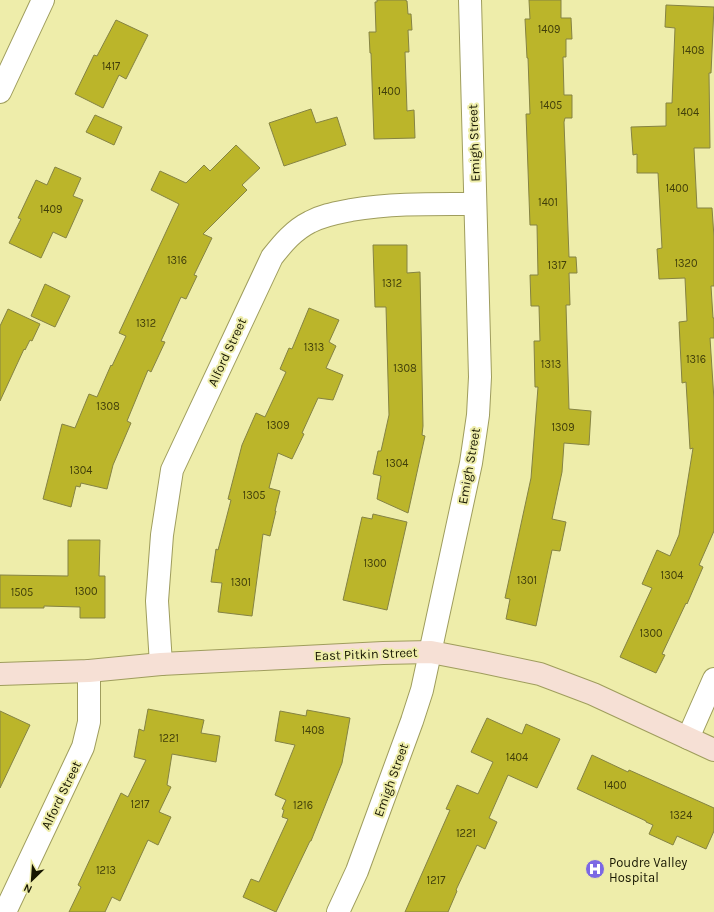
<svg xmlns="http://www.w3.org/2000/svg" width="714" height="912" viewBox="0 0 714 912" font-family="Karla,sans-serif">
	<rect width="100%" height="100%" fill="#eeedaa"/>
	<g fill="#bbb52a" stroke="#858343">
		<path d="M377,0h29v1h1l1,13h3l1,16h-4l1,22h-4l2,59 7,-1 1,28 -41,1 -3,-86h-1l-1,-21h7l-1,-30h2z"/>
		<path d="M529,0h32v18h10l1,21h-6v18h-3l1,38h8v23h-7l-1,4 5,135h7l1,16h-8l1,32h-4l3,104 22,2 -2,34 -25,-2 -2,29 -10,47 14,3 -6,29 -8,-1 -16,76 -30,-7 4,-20 -5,-1 26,-120 7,-91h-3l-1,-46h6l-1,-35h-8l-1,-31h8l-1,-50h-7l-4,-111h4l-2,-56h-1l-2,-39h5z"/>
		<path d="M666,5l48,2 -3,66h-2l1,75h-16l3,60h15l2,29v49h-3l2,32h1v20h-4l4,62v131l-15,34 4,2 -16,37 -1,-1 -24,51 3,1 -9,18 -36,-16 32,-69 -10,-4 15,-34 13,6 9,-21 14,-87 -3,1 -4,-67 -4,1 -3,-61 8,-1 -2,-43 -26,1 -2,-30 5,-1 -4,-75h-21v-19l-4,1 -2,-28 35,-1v-23h6l3,-75 -10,-1z"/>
		<path d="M116,20l32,15 -22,44 -7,-4 -16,33 -28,-14 19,-39 3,1z"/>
		<path d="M311,109l5,14 21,-6 9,28 -62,21 -15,-43z"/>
		<path d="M95,115l27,12 -8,18 -28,-13z"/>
		<path d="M236,145l24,23 -18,17 5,5 -44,44 9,4 -18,37 3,1 -11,23 -5,-2 -20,44 4,1 -14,30 -3,-2 -21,51 4,2 -18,42 -6,24 -26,-6 -1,4 -4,-1 -5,21 -28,-8 19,-75 13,4 14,-34 8,3 14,-32 1,1 14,-30 -7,-3 60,-129 -28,-14 9,-19 26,12 18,-18 6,6z"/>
		<path d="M55,167l26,11 -8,18 10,4 -17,38 -13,-6 -12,26 -32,-15 12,-24 -3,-1 18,-38 11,5z"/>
		<path d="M373,245h34v28l13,-1 3,154 -1,9 3,1 -17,77 -31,-14 4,-23 -8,-2 5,-23h3l8,-36 -3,-108h-11z"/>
		<path d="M45,284l25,12 -15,31 -24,-11z"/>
		<path d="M309,308l30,12 -10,22 7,4 -10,22 17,7 -10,25 -15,-2 -16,35 2,1 -12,25 -14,-6 -9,35 11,3 -5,20h1l-6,25 -7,-2 -11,82 -34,-4 4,-29 -11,-1 5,-33 2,1 13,-50 -3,-1 14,-54 14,-32 9,4 21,-45 -6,-3 9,-21 3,1z"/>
		<path d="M8,309l32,15 -8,17 -2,-1 -5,10 -1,-1 -24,52v-75z"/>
		<path d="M373,514l34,8 -20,88 -44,-10 19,-83 10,2z"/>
		<path d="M68,540h32l-1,36h6v42h-25v-11l-36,-1v2h-44v-33l68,1z"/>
		<path d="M148,709l56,11 -3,13 19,3 -4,26 -44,-8 -5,31 4,2 -12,25 12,5 -13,28 -10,-5 -28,61 -8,-4 -7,15h-36l12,-25 -3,-2 43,-92 7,4 18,-37 -12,-3 5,-28 5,2z"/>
		<path d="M307,710l43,8 -8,45 -31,78h-1l-34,71 -33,-15 8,-18 8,3 29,-63 -6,-2 2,-7 -2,-1 4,-9 -11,-5 20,-50 -20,-4 5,-30 26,5z"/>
		<path d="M0,711l30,14 -30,63z"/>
		<path d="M487,718l35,16 4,-10 34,15 -23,49 -29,-13 -19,43 8,4 -12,27 -8,-4 -21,45 1,1 -9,21h-43l45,-102 -4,-1 11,-24 21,9 15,-32 -22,-10z"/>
		<path d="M592,755l36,17 1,-2 85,38v23l-8,18 -29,-13 -4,9 -24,-11 4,-9 -7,-3v-1l-69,-32z"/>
	</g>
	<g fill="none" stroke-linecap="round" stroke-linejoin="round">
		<g stroke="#9f9d5d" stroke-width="24">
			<g id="street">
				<path d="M0,92l43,-92"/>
				<path d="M161,664l-4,-63 5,-66 10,-65 100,-213c11,-14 22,-27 38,-35 13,-7 26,-9 41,-12 41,-7 82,-6 124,-6"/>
				<path d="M688,738l26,-59"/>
				<path d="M5,912l78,-165 6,-25v-51"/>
				<path d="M338,912l19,-41 55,-150 10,-31 49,-227 7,-48 2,-38 -10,-377"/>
			</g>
		</g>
		<g stroke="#9f9d5d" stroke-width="24">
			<path id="secondary" d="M0,674l89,-3 72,-7 222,-11 48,-1 52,10 57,12 53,20 121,56"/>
		</g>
		<use href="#street" stroke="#fff" stroke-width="22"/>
		<use href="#secondary" stroke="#f6e0d5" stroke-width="22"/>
	</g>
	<defs>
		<g id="hospital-disc" transform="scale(1)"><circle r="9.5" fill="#7c68e4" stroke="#eeedaa"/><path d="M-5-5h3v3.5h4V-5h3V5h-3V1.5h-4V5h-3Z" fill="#fff"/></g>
	</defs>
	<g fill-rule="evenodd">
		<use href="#hospital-disc" x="595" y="869"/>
	</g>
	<g text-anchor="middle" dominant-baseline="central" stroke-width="4" stroke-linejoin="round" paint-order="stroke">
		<g font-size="11" fill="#403e0a">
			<text x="549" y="29">1409</text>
			<text x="693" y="50">1408</text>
			<text x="111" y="66">1417</text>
			<text x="389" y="91">1400</text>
			<text x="551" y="105">1405</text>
			<text x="688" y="112">1404</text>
			<text x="677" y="188">1400</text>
			<text x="548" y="202">1401</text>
			<text x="51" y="209">1409</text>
			<text x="177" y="260">1316</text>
			<text x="686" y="263">1320</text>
			<text x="557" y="265">1317</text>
			<text x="392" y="283">1312</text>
			<text x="146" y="323">1312</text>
			<text x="314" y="347">1313</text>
			<text x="696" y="359">1316</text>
			<text x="551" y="364">1313</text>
			<text x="405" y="368">1308</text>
			<text x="108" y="406">1308</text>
			<text x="278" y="425">1309</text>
			<text x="563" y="427">1309</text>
			<text x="397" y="463">1304</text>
			<text x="81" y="470">1304</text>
			<text x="254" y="495">1305</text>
			<text x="375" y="563">1300</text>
			<text x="672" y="575">1304</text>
			<text x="527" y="580">1301</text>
			<text x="241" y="582">1301</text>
			<text x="86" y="591">1300</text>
			<text x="22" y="592">1505</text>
			<text x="651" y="633">1300</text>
			<text x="313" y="730">1408</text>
			<text x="169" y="738">1221</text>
			<text x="517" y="757">1404</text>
			<text x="615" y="785">1400</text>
			<text x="140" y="804">1217</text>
			<text x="303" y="805">1216</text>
			<text x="681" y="815">1324</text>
			<text x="466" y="833">1221</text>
			<text x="106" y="870">1213</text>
			<text x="436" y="880">1217</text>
		</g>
		<g font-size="13" fill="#171600" stroke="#eeedaa">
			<text transform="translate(474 143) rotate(-92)">Emigh Street</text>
			<text transform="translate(227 352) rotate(-65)">Alford Street</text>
			<text transform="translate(469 466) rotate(-80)">Emigh Street</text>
			<text transform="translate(366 654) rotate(-2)">East Pitkin Street</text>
			<text transform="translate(391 780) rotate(-70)">Emigh Street</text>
			<text transform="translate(61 795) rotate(-64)">Alford Street</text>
		</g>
		<g font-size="13" fill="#171600" stroke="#eeedaa" text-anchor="start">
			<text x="609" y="862">Poudre Valley<tspan x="609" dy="15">Hospital</tspan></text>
		</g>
	</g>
	<g transform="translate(32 880) rotate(205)" stroke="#eeedaa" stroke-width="3" paint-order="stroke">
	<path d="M0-3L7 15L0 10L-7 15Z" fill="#171600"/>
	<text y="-6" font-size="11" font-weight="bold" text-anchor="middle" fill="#171600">N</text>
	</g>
</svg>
